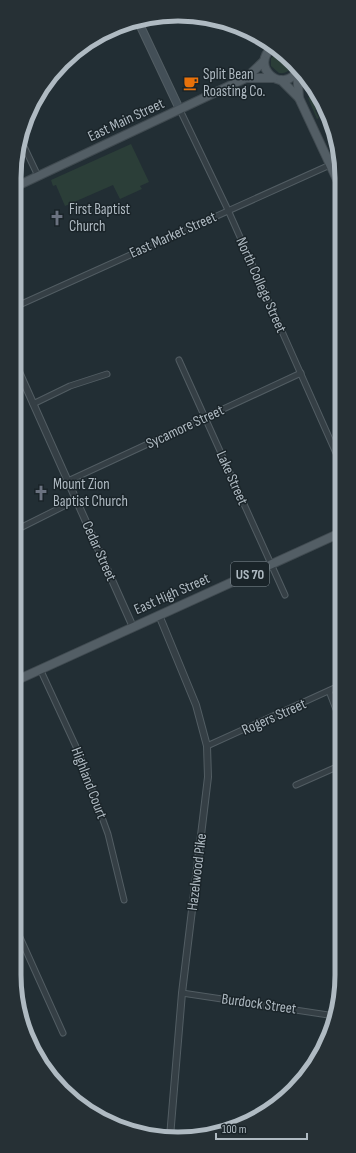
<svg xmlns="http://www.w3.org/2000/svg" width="356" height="1153" viewBox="0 0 356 1153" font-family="'Sofia Sans Condensed',sans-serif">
	<rect width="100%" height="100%" fill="#222e34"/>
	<g fill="#2b3e38">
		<path d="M279,51l14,12c-2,7 -7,11 -14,10l-8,-7v-8z"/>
		<path d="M317,93l8,13 -10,4 4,8 -2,1 -9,-21z"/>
		<path d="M131,144l18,38 -9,4 2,3 -22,10 -7,-14 -48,21 -9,-21 -3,1 -2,-6z"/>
	</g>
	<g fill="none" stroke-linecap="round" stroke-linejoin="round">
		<g stroke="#525d63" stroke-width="7">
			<g id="minor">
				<path d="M180,110l48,100 112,252"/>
				<path d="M20,138l18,38"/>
				<path d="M17,306l324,-146"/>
				<path d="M179,360l106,235"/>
				<path d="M33,404l37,-18 37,-12"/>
				<path d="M68,481l233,-108"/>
				<path d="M16,530l60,-30"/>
				<path d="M41,671l37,80 30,83 16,66"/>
				<path d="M329,691l10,26"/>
				<path d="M207,746l132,-60"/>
				<path d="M296,785l43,-19"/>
				<path d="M14,924l49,109"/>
				<path d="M182,993l153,23"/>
			</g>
		</g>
		<g stroke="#525d63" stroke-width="8">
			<g id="tertiary">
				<path d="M16,365l117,262"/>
				<path d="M159,615l37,90 11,41 1,31 -26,216 -12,144"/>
			</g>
		</g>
		<g stroke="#525d63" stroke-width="9">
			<path id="secondary" d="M138,21l42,89"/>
		</g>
		<g stroke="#414b51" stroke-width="10">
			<g id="primary">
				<path d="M273,47c-25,19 10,49 25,23"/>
				<path d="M297,72l2,26 42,90"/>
				<path d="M246,78h27"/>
				<path d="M281,80l18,18"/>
				<path d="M17,186l229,-108 18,-17"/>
				<path d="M15,681l325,-148"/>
			</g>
		</g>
		<use href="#minor" stroke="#353f45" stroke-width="5"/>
		<use href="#tertiary" stroke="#353f45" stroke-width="6"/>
		<use href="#secondary" stroke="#434f57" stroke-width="7"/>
		<use href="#primary" stroke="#535e65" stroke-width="8"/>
	</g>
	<defs>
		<g id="cafe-bare" transform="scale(1.2)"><path d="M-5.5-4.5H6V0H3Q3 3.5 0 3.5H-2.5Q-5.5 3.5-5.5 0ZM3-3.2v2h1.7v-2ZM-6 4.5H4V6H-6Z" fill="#e8710a" stroke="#1a2429" stroke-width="2.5" paint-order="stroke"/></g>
		<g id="church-bare" transform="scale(1.2)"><path d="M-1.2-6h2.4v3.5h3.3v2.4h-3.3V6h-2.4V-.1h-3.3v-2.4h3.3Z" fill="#6b7280" stroke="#1a2429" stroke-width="2.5" paint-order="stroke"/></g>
	</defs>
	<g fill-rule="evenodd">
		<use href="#cafe-bare" x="191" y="83"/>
		<use href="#church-bare" x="57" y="218"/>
		<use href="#church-bare" x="41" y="493"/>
	</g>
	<g text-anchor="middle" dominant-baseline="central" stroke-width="3" stroke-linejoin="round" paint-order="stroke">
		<rect fill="#1a2429" stroke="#828d94" stroke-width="1" x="231" y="562" width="38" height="24" rx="3"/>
		<g font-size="14" font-weight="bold" fill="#afbac2">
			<text x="250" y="574">US 70</text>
		</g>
		<g font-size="15" fill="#afbac2" stroke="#1a2429" text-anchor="start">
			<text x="203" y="74">Split Bean<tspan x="203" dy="17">Roasting Co.</tspan></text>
			<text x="69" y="209">First Baptist<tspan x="69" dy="17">Church</tspan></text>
			<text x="53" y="484">Mount Zion<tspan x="53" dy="17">Baptist Church</tspan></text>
		</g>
		<g font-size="15" fill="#afbac2" stroke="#1a2429">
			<text transform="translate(126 120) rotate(-25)">East Main Street</text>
			<text transform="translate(173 235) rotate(-24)">East Market Street</text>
			<text transform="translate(261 285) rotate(66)">North College Street</text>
			<text transform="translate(185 427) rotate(-25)">Sycamore Street</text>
			<text transform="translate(232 478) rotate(66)">Lake Street</text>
			<text transform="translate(99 551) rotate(66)">Cedar Street</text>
			<text transform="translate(172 594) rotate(-24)">East High Street</text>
			<text transform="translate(274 717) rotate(-24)">Rogers Street</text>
			<text transform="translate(89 783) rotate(69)">Highland Court</text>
			<text transform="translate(197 872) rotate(-83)">Hazelwood Pike</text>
			<text transform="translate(259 1004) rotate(8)">Burdock Street</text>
		</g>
	</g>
	<path d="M0 0H356V1153H0ZM178 21H178A157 157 0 0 1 335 178V975A157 157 0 0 1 178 1132H178A157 157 0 0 1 21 975V178A157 157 0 0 1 178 21Z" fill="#263035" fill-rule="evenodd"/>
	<path fill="none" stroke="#afbac2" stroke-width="5" d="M178 21H178A157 157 0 0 1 335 178V975A157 157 0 0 1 178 1132H178A157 157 0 0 1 21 975V178A157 157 0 0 1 178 21Z"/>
	<path d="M216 1133v6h91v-6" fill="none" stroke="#afbac2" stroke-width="2"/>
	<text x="222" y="1133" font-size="12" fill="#afbac2" stroke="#1a2429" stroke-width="3" paint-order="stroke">100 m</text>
</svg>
